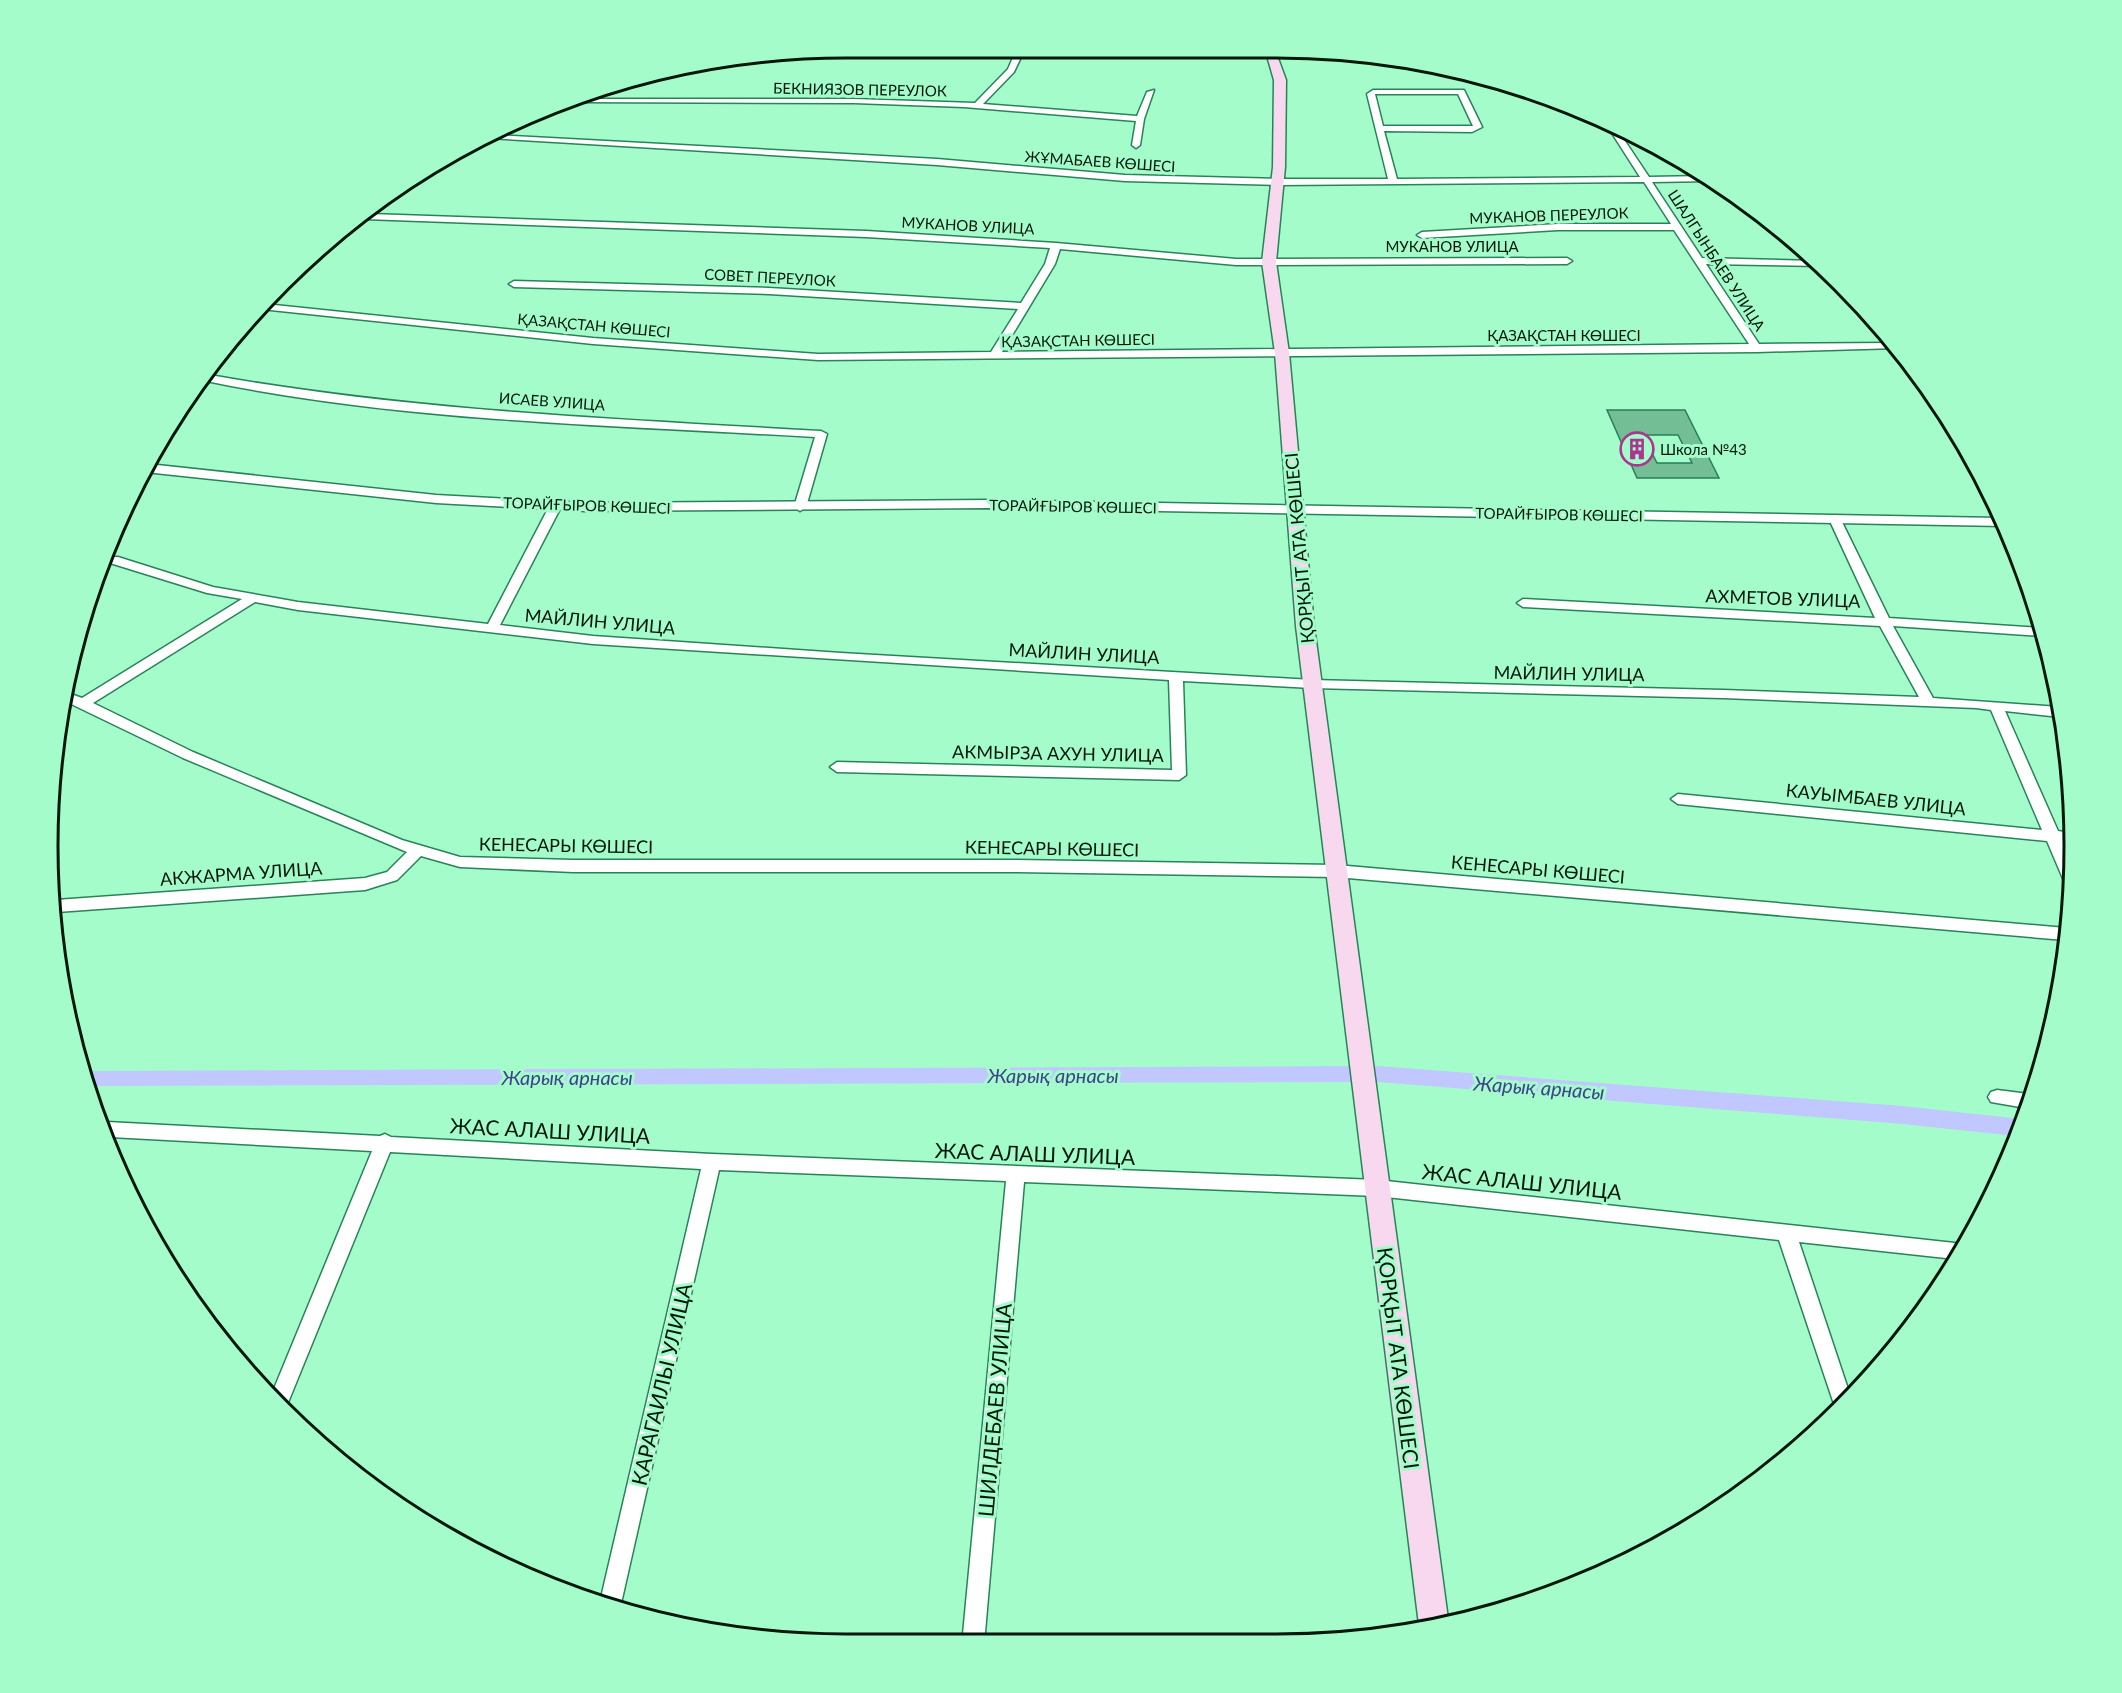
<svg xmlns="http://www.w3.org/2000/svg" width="2122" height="1693" viewBox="0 0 2122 1693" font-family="Lato,sans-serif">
	<rect width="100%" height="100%" fill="#a5fccb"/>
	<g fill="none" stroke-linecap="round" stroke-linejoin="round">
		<path fill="#c0c8ff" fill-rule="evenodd" d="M1378,1066l524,40 120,13 -6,17 -114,-12 -524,-42 -1289,4 -6,-15z"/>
	</g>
	<path fill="#74be95" stroke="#258056" stroke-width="1.5" fill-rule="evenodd" d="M1607,410h78l34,68h-82zM1643,435h35l14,28h-35z"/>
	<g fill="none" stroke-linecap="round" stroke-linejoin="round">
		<g stroke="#298358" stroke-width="3">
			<g id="minor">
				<path d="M1008,49l12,2h252l4,2 -4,2h-250l-8,17 -31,32 154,12 10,-24 7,-2 -10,29 -4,26 -4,3 -4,-3 4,-24 -172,-14 -110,-4 -279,-1 8,-3h271l121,4 33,-34 6,-14 -210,-1 22,-3h183z"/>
				<path d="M1373,90h91l18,37 -10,5 -88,-1 13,48 243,-2 -32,-50 1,-2 8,4 32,48 56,-1 6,5 -59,1 50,76 114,3 5,5 -115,-2 53,80 134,-1 5,5 -141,4 -939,8 -225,-16 -332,-35 4,-5 328,34 225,16 173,-2 27,-43 -249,-15 -255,-7 -5,-3 5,-3 255,7 252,15 24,-39 5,-16 -184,-11 -502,-18 6,-5 496,17 190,12 180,16 331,-1 5,3 -5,3 -331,1 -176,-16 -5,15 -53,88 747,-8 -75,-114h-116l-136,8 -5,-3 5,-3 136,-8h113l-27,-42 -366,3 -153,-4 -188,-16 -449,-27 8,-3 441,24 188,16 153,4h110l-21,-85zM1375,94h83l15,32h-90z"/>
				<path d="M210,375c202,36 406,44 611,56l6,3 -21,73 -6,4 -6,-4 21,-70c-203,-12 -410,-15 -609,-56z"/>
				<path d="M556,501l6,4 -62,120 93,11 248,17 471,27 411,10 196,7 -39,-71 -357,-19 -6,-4 6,-4 352,19 -46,-99 2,-3h8l50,102 151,10 2,8 -149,-10 40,72 126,9 1,10 -55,-6 53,120 12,2v10h-7l8,18 1,26 -8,-6 -17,-40 -369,-37 -7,-5 7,-5 364,36 -51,-120 -15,-2 -253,-10 -411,-10 -129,-7 3,94 -7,5 -342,-8 -7,-5 7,-5 335,8 -3,-90 -576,-36 -295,-34 -43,-8 -162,101 100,49 209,88 58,17 113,3h437l326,5 730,63 -1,12 -729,-63 -326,-5h-437l-113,-5 -39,-11 -24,24 -32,10 -308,22 -1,-12 309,-22 22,-6 20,-20 -224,-94 -116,-56 1,-9 14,5 160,-99 -35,-6 -97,-30v-6h8l95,30 85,15 190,22 62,-119z"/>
				<path d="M1997,1090l32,4 2,1 -5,13 -35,-6 -3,-5 3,-5z"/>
				<path d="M107,1122l273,14 5,-2 6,3 321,17 665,26 587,64 -9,15 -156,-17 51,153 -14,15 -57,-170 -402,-44 -353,-14 -40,462 -22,1 44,-464 -287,-11 -99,438 -20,-6 101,-433 -311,-17 -105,258 -14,-14 101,-245 -262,-14 -6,-14z"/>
			</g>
		</g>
		<g stroke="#298358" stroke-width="3">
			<g id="tertiary">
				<path d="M1327,50l14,2 -69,4 -5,-3 5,-3z"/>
				<path d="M148,464l288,31 149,8 404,-3 1010,18 4,8 -1014,-18 -404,3 -149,-8 -291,-31z"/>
			</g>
		</g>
		<g stroke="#298358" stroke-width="3">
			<path id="secondary" d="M1265,49l10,1 11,30 -1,87 -9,95 13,91 25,273 134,993 -29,6 -123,-999 -21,-273 -13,-91 11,-95 1,-87z"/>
		</g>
		<use href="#minor" fill="#fff" fill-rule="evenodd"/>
		<use href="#tertiary" fill="#fff" fill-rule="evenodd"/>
		<use href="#secondary" fill="#f7d8ee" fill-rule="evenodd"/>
	</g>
	<defs>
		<g id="building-ring" transform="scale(1.725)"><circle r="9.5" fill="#a5fccb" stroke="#ab368f" stroke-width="1.5"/><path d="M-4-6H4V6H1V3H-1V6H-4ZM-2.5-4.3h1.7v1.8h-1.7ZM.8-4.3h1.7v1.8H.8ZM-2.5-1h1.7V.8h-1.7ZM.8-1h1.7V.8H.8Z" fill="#ab368f"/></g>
	</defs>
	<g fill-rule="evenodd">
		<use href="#building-ring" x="1637" y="449"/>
	</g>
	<g text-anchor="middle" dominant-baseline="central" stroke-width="6" stroke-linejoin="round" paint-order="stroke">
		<g font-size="15" fill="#00170a" stroke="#a5fccb">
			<text transform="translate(860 89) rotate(1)">БЕКНИЯЗОВ ПЕРЕУЛОК</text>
			<text transform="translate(1100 161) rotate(4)">ЖҰМАБАЕВ КӨШЕСІ</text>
			<text transform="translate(1549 215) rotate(-2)">МУКАНОВ ПЕРЕУЛОК</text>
			<text transform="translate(968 225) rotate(3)">МУКАНОВ УЛИЦА</text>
			<text x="1452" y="246">МУКАНОВ УЛИЦА</text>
			<text transform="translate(1717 260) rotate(57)">ШАЛГЫНБАЕВ УЛИЦА</text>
			<text transform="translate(770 277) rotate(3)">СОВЕТ ПЕРЕУЛОК</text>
			<text transform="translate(594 325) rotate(5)">ҚАЗАҚСТАН КӨШЕСІ</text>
			<text x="1564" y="335">ҚАЗАҚСТАН КӨШЕСІ</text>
			<text transform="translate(1078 340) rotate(-1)">ҚАЗАҚСТАН КӨШЕСІ</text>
			<text transform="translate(552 401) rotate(4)">ИСАЕВ УЛИЦА</text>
			<text transform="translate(587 505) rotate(2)">ТОРАЙҒЫРОВ КӨШЕСІ</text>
			<text transform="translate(1073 506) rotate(1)">ТОРАЙҒЫРОВ КӨШЕСІ</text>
			<text transform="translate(1559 514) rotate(1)">ТОРАЙҒЫРОВ КӨШЕСІ</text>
		</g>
		<g font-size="15" fill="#00170a" stroke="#a5fccb" text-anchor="start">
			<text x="1660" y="449">Школа №43</text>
		</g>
		<g font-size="18" fill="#00170a" stroke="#a5fccb">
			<text transform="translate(1299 548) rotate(-95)">ҚОРҚЫТ АТА КӨШЕСІ</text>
			<text transform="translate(1783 598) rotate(2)">АХМЕТОВ УЛИЦА</text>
			<text transform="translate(600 621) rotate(5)">МАЙЛИН УЛИЦА</text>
			<text transform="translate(1084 653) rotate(3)">МАЙЛИН УЛИЦА</text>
			<text transform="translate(1569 673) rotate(1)">МАЙЛИН УЛИЦА</text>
			<text transform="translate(1058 753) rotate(1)">АКМЫРЗА АХУН УЛИЦА</text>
			<text transform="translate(1876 799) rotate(6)">КАУЫМБАЕВ УЛИЦА</text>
			<text transform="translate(566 845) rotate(1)">КЕНЕСАРЫ КӨШЕСІ</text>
			<text transform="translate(1052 848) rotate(1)">КЕНЕСАРЫ КӨШЕСІ</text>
			<text transform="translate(1538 869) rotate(5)">КЕНЕСАРЫ КӨШЕСІ</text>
			<text transform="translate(241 873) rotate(-4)">АКЖАРМА УЛИЦА</text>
		</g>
		<g font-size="20" font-style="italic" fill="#3f408e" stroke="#a5fccb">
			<text x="1053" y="1075">Жарық арнасы</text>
			<text x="567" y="1077">Жарық арнасы</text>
			<text transform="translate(1539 1087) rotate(4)">Жарық арнасы</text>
		</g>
		<g font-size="21" fill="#00170a" stroke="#a5fccb">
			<text transform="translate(550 1130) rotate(3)">ЖАС АЛАШ УЛИЦА</text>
			<text transform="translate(1035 1153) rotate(2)">ЖАС АЛАШ УЛИЦА</text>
			<text transform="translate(1522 1181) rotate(6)">ЖАС АЛАШ УЛИЦА</text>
			<text transform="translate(1399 1358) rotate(83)">ҚОРҚЫТ АТА КӨШЕСІ</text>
			<text transform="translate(661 1384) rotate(-77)">КАРАГАИЛЫ УЛИЦА</text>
			<text transform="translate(994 1410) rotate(-85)">ШИЛДЕБАЕВ УЛИЦА</text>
		</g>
	</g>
	<path d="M0 0H2122V1693H0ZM846 58H1276A788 788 0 0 1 2064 846V846A788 788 0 0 1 1276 1634H846A788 788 0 0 1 58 846V846A788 788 0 0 1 846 58Z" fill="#a5fccb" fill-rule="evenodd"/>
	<path fill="none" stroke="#00170a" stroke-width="3" d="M846 58H1276A788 788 0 0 1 2064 846V846A788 788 0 0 1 1276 1634H846A788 788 0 0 1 58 846V846A788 788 0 0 1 846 58Z"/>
</svg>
